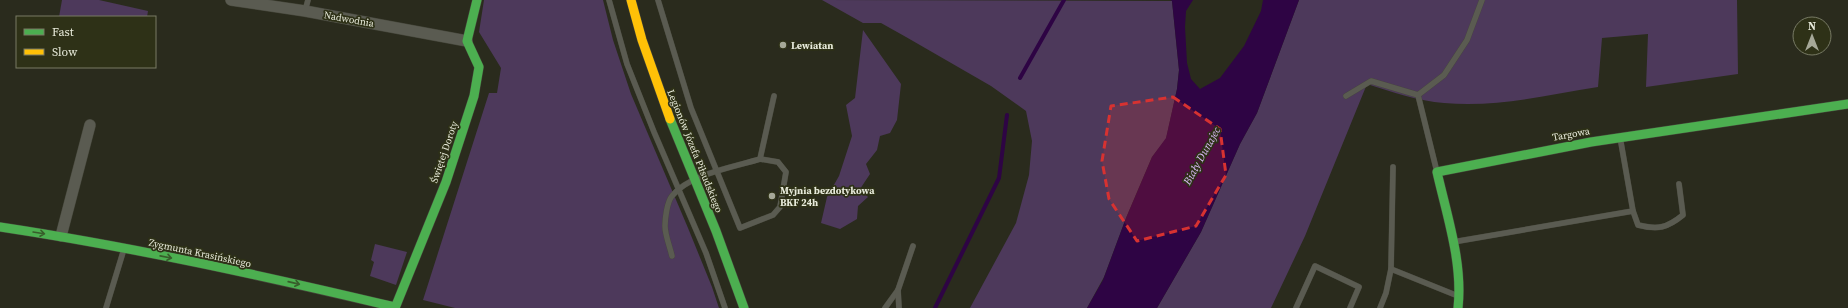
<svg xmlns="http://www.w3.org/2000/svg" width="1848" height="308" viewBox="0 0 1848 308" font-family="'Source Serif 4',serif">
	<rect width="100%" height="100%" fill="#2a2b1d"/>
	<g fill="#4d395b">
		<path d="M62,0h37l49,11 -1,6h-88z"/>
		<path d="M484,0h119l10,40 18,54 57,134 24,59 7,21h-264l-32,-8 66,-207h8l4,-25 -22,-36z"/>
		<path d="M822,0l350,1 7,69 -2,19 -11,50 -14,18 -26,61 -22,59 -17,31h-117l46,-85 13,-48 3,-34 -6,-30 -35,-25 -85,-49 -25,-14h-18z"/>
		<path d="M1299,0h438l1,74 -92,13 2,-53 -46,4 -4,49c-51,8 -102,21 -154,16 -26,-2 -52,-11 -77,-19l-62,152 -34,72h-114l44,-76 39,-88 17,-31z"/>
		<path d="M863,30l38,54 -4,36 -7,13 -10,3 -3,14 -11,14 4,10 -10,15 8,8 -10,9 -1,13 -17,10 -19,-6 6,-26 12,-21 13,-40 -6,-31 9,-7z"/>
		<path d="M375,244l32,8 -11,33 -26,-9 4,-14 -3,-2z"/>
	</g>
	<path fill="#2e0444" d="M1170,0h23l-7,11 -1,16 2,36 4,16 9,10 20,-11 24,-32 17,-35 2,-11h36l-42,113 -17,31 -39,88 -44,76h-70l16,-28 23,-62 26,-61 14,-19 11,-49 2,-19 -7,-69z"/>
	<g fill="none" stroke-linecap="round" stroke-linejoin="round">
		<g stroke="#2e0444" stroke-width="4">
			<path d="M1020,78l44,-78"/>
			<path d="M935,308l64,-130 8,-63"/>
		</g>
		<g stroke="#45463a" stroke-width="6">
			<g id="lane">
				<path d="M609,0l18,64 27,68 52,121 19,55"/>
				<path d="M658,0l33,108 49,120 33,-13 7,-8 6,-35 -8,-10 -18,-3"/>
				<path d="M305,11l3,-11"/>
				<path d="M1418,95l19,77"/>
				<path d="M1346,96l25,-15 47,14 26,-20 23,-35 15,-40"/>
				<path d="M1633,211l5,14c20,5 29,3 45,-10l-4,-31"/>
				<path d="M1453,242l180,-31 -13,-74"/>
				<path d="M672,256c-2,-9 -7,-21 -7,-30 0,-7 2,-24 7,-30 17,-22 62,-29 88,-37l14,-63"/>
				<path d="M1391,269l2,-102"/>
				<path d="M106,308l18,-59"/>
				<path d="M885,308l13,-18"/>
				<path d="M899,308l-1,-18 15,-44"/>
				<path d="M1296,308l19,-42 44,21 -9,21"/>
				<path d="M1380,308l6,-15 5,-24 67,27"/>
			</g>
		</g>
		<g stroke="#45463a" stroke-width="12">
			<g id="street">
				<path d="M231,0l74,11 162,30"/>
				<path d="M61,236l29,-111"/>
			</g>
		</g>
		<g stroke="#45463a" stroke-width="10">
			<g id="fast">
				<path d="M670,119l46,112 28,77"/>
				<path d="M0,227c133,20 264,49 395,80"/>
				<path d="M395,308l51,-126 28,-86 5,-29 -12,-26 10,-41"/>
				<path d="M1458,308c5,-45 -11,-92 -21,-136l154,-30 257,-38"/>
			</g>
		</g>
		<g stroke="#45463a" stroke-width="10">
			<path id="slow" d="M631,0l11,40 28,79"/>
		</g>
		<use href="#lane" stroke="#5a5b51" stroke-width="5.5"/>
		<use href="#street" stroke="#5a5b51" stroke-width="11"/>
		<use href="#fast" stroke="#4caf50" stroke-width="9"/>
		<use href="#slow" stroke="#ffc107" stroke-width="9"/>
	</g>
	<defs><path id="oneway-shaft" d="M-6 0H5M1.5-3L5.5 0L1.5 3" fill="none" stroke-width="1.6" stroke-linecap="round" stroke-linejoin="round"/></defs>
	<g stroke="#385d2b">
		<use href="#oneway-shaft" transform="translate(39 233) rotate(9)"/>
		<use href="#oneway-shaft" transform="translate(166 257) rotate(11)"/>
		<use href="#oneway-shaft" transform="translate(294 283) rotate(13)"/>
	</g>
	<path fill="#d73231" fill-opacity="0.2" stroke="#d73231" stroke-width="3" stroke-dasharray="8 5" stroke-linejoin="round" d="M1173,97l47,32 6,46 -30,51 -59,15 -28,-42 -7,-38 9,-55z"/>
	<g fill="#a6a898" stroke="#2e3117" stroke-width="1.5">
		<circle cx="783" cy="45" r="4"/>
		<circle cx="772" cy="196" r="4"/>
	</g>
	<g text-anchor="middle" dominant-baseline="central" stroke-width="3.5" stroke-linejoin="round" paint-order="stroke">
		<g font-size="10" fill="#e8ebdb" stroke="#2e3117">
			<text transform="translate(349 19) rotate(10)">Nadwodnia</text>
			<text transform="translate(1571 134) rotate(-10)">Targowa</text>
			<text transform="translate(695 151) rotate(68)">Legionów Józefa Piłsudskiego</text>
			<text transform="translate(444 152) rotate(-71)">Świętej Doroty</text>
			<text transform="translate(200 253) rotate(12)">Zygmunta Krasińskiego</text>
		</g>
		<g font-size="10" font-weight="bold" fill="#e8ebdb" stroke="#2e3117" text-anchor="start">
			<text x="791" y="45">Lewiatan</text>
			<text x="780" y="190">Myjnia bezdotykowa<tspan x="780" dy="12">BKF 24h</tspan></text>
		</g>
		<g font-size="11" font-style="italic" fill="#d9b9f7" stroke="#2e3117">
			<text transform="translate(1202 156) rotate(-61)">Biały Dunajec</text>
		</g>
	</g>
	<rect x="16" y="16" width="140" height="52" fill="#2e3117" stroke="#787b65"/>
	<rect x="24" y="29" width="20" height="6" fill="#4caf50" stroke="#787b65"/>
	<text x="52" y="36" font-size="12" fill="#e8ebdb">Fast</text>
	<rect x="24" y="49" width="20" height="6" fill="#ffc107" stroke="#787b65"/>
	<text x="52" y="56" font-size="12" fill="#e8ebdb">Slow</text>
	<g transform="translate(1812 36)"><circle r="19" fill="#2e3117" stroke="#787b65"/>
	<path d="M0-3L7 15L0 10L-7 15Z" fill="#a6a898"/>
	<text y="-6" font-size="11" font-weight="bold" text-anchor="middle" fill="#e8ebdb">N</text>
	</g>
</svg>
